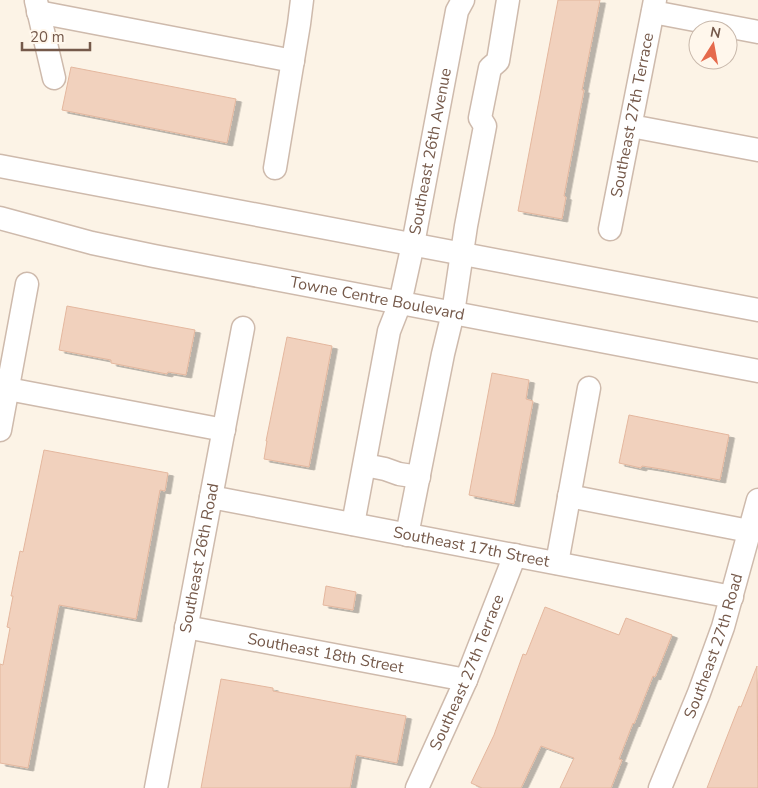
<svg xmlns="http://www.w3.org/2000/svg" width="758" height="788" viewBox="0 0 758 788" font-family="'Nunito Sans',sans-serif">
	<defs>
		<filter id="shadow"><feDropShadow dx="5.5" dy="3" stdDeviation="0" flood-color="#0004"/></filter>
	</defs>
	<rect width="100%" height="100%" fill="#fcf3e6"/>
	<g fill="#f1d1bd" stroke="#e4b79e" filter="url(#shadow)">
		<path d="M558,0h42l-18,90h2l-20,106 2,1 -4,22 -44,-8z"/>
		<path d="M71,67l165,32 -9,44 -165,-33z"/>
		<path d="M67,306l128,24 -9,45 -18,-3 -1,2 -56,-11v-3l-52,-10z"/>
		<path d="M287,337l45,9 -23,121 -45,-8 3,-18h-1z"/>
		<path d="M492,373l37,7 -3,19 7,2 -19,103 -45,-9z"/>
		<path d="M629,415l100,20 -9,45 -59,-11 -19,-3 -1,2 -22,-5z"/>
		<path d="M44,450l124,23 -3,18 -5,-1 -24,129 -77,-14 -31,163 -28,-5v-99l3,1 7,-37 -3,-1 6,-31h-2l9,-45 3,1z"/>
		<path d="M326,586l30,6 -3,18 -30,-5z"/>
		<path d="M545,607l74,28 7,-17 46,17 -17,42 -2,-1 -19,48 -1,-1 -14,36 3,1 -11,28h-51l14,-30 -33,-12 -20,42h-39l-11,-5 23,-48 29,-81 3,1z"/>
		<path d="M757,666l1,122h-51l32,-82 2,1z"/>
		<path d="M221,679l52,9v3l133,25 -9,47 -41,-8 -6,33h-149z"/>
	</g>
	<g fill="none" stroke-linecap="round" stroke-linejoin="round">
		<g stroke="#cebaac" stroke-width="25">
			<g id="minor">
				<path d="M36,1l18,77"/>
				<path d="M38,12l255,49"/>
				<path d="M653,12l105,20"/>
				<path d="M631,126l127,24"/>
				<path d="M0,166l758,144"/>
				<path d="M275,168l24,-144 3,-24"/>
				<path id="s1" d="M0,218l92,25 62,13 604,115"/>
				<path id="s2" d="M610,229l45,-229"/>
				<path d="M8,389l216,41"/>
				<path d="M0,430l27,-146"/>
				<path d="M365,465l20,4 14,5 20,3"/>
				<path d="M569,496l180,35"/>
				<path id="s3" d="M211,497l521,100"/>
				<path id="s4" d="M353,524l36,-193 11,-28 13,-59 44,-233 6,-11"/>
				<path d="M407,535l36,-181 10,-41 13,-87 19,-100 -5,-8 10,-50 8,-7 10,-61"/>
				<path d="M557,563l32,-175"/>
				<path id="s5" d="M186,627l280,53"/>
				<path id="s6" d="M156,788l87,-460"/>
				<path id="s7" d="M417,788l49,-108 49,-125"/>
				<path id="s8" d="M660,788l39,-95 24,-66 35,-127"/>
			</g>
		</g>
		<use href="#minor" stroke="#fff" stroke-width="22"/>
	</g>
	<g text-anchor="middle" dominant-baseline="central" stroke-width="4" stroke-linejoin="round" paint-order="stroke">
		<g font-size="16" fill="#75594a" stroke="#fff7ec">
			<text stroke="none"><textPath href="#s2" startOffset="116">Southeast 27th Terrace</textPath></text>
			<text stroke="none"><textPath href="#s4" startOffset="381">Southeast 26th Avenue</textPath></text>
			<text stroke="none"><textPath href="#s1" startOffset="386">Towne Centre Boulevard</textPath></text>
			<text stroke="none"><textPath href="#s3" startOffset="265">Southeast 17th Street</textPath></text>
			<text stroke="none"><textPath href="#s6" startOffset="234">Southeast 26th Road</textPath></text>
			<text stroke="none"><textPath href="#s8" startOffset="152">Southeast 27th Road</textPath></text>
			<text stroke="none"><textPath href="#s5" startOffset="142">Southeast 18th Street</textPath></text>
			<text stroke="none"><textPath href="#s7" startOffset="126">Southeast 27th Terrace</textPath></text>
		</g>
	</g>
	<g transform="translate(713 45) rotate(11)"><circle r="24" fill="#fff7ec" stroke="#c8b8ab"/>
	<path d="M0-4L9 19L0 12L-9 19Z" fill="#e56a4c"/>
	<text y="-8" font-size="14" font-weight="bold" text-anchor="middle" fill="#75594a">N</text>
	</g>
	<path d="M22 42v8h68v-8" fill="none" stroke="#75594a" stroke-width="2.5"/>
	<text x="30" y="42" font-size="15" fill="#75594a" stroke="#fff7ec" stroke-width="4" paint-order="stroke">20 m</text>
</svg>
